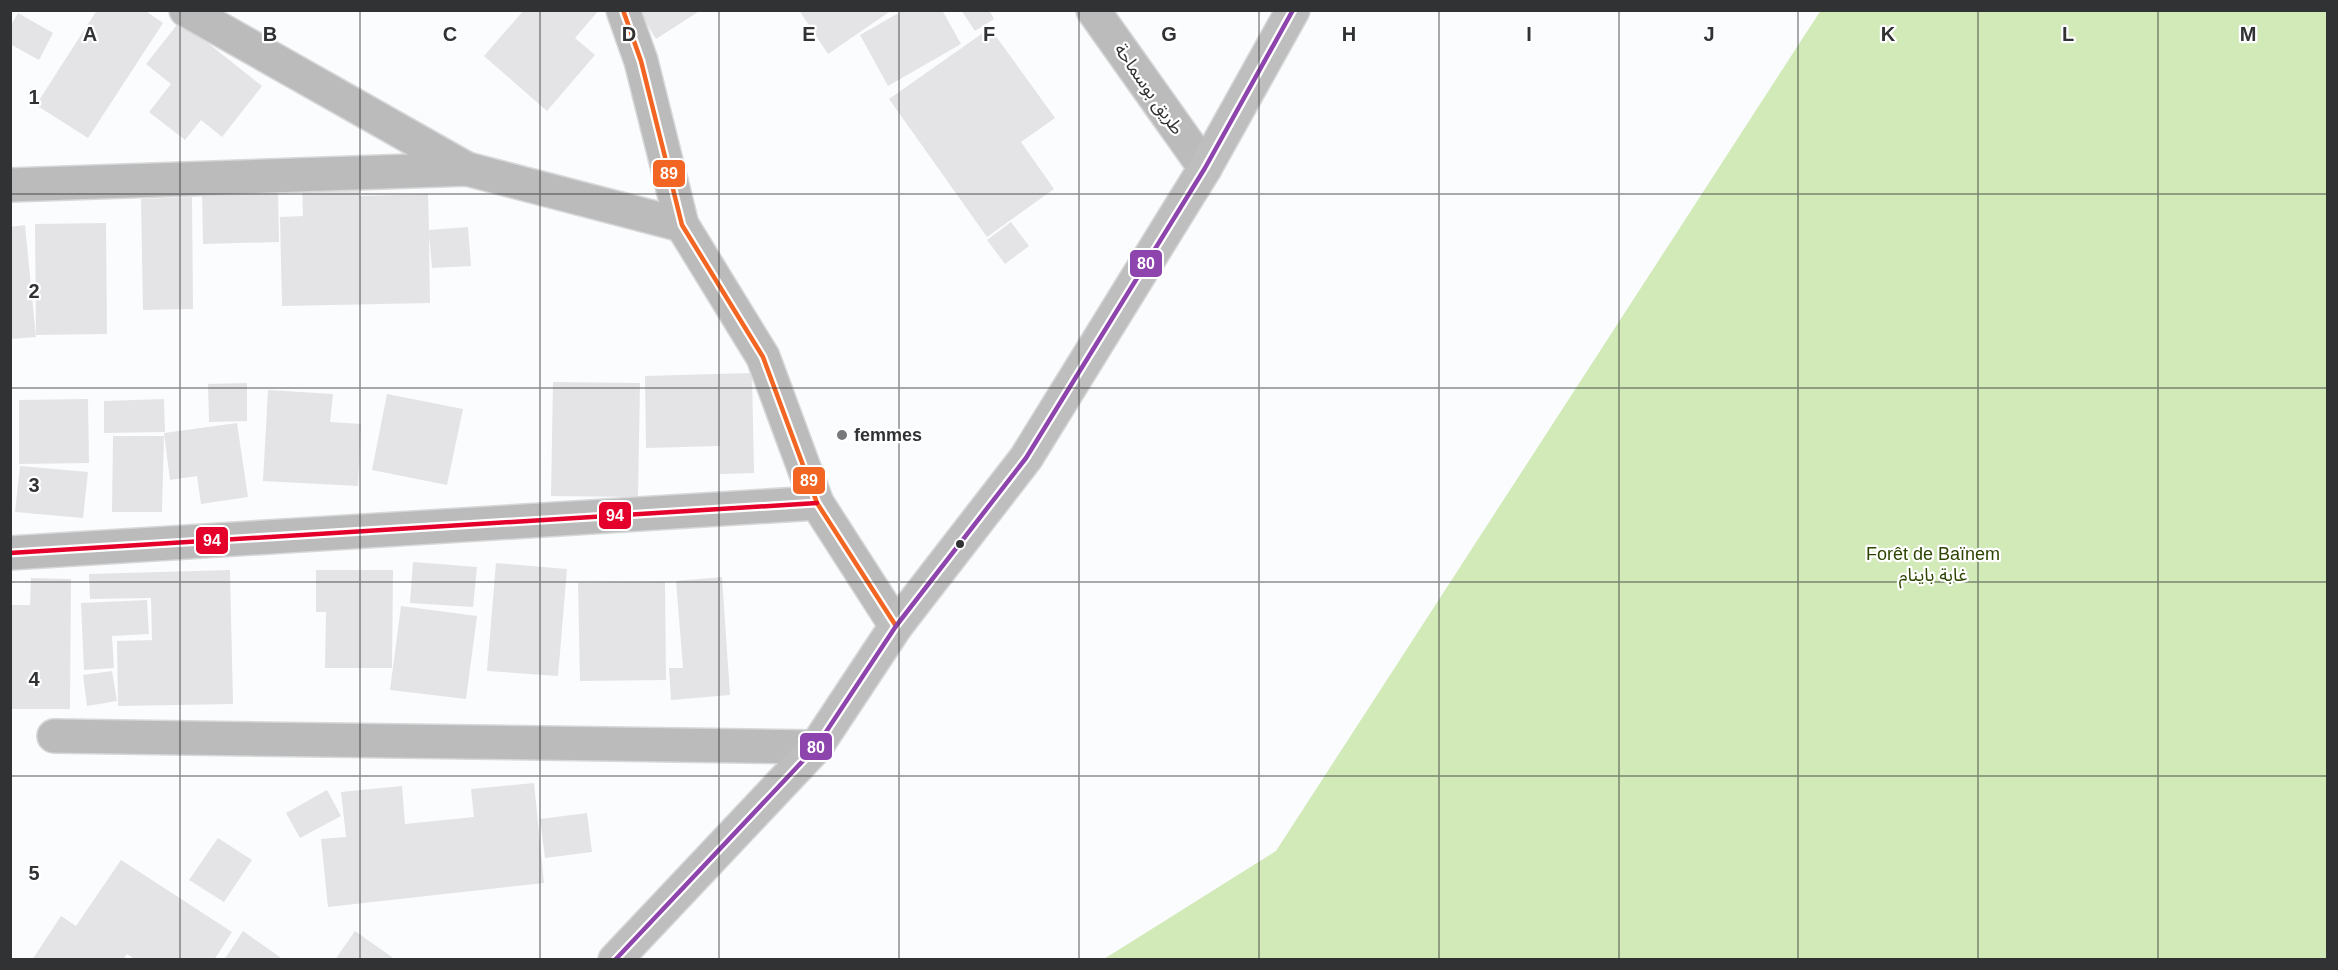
<svg xmlns="http://www.w3.org/2000/svg" width="2338" height="970" viewBox="0 0 2338 970" font-family="Arial,'Noto Sans Arabic',sans-serif">
	<rect width="100%" height="100%" fill="#fafcfe"/>
	<path fill="#d2e9b8" d="M1821,10l506,1v948h-1223l172,-108z"/>
	<g fill="#e4e4e6">
		<path d="M97,10h47l19,13 -75,115 -52,-33z"/>
		<path d="M524,10h75l-24,28 20,17 -48,56 -63,-55z"/>
		<path d="M638,10h63l-45,29z"/>
		<path d="M799,10h93l-64,44z"/>
		<path d="M904,10h38l19,34 -73,42 -28,-51z"/>
		<path d="M961,10h28l5,9 -19,12z"/>
		<path d="M18,13l35,20 -14,27 -29,-16v-17z"/>
		<path d="M180,21l82,65 -40,51 -21,-17 -16,20 -36,-28 22,-28 -25,-20z"/>
		<path d="M990,28l65,90 -34,24 33,47 -67,48 -98,-138z"/>
		<path d="M360,180v16l68,-2 1,36 39,-3 3,39 -39,2 -3,-33 1,68 -148,3 -2,-89 23,-1 -1,-34z"/>
		<path d="M278,189l1,53 -76,2 -1,-54z"/>
		<path d="M192,197l1,112 -50,1 -2,-111z"/>
		<path d="M1011,222l18,24 -24,18 -18,-24z"/>
		<path d="M106,223l1,111 -71,1 -1,-111z"/>
		<path d="M25,225l11,112 -26,2v-112z"/>
		<path d="M752,373l2,100 -34,1v-28l-74,2 -1,-72z"/>
		<path d="M553,382l87,1 -2,114 -87,-1z"/>
		<path d="M247,383v38l-38,1 -1,-38z"/>
		<path d="M268,390l65,4 -3,28 31,2 -3,62 -95,-5z"/>
		<path d="M387,394l76,15 -16,76 -75,-15z"/>
		<path d="M88,399l1,64 -70,1v-64z"/>
		<path d="M164,399l1,33 -61,1v-32z"/>
		<path d="M237,423l11,74 -47,7 -4,-28 -27,4 -6,-47z"/>
		<path d="M113,436h51l-2,76h-50z"/>
		<path d="M20,466l68,6 -5,46 -68,-6z"/>
		<path d="M413,562l64,5 -4,40 -63,-4z"/>
		<path d="M496,563l71,6 -9,107 -71,-5z"/>
		<path d="M230,570l3,134 -115,2 -1,-65 35,-1 -1,-42 -61,1 -1,-25z"/>
		<path d="M316,570h77l-1,98h-67l1,-56h-10z"/>
		<path d="M722,577l8,118 -59,5 -2,-32h14l-7,-87z"/>
		<path d="M31,578l40,1 -1,130h-60v-104h20z"/>
		<path d="M665,582l1,98 -86,1 -2,-98z"/>
		<path d="M147,600l2,34 -37,2 2,32 -30,2 -3,-67z"/>
		<path d="M401,606l76,10 -11,83 -76,-9z"/>
		<path d="M112,671l5,30 -30,5 -4,-31z"/>
		<path d="M534,783l10,100 -216,24 -7,-68 25,-2 -5,-45 61,-6 3,38 69,-7 -3,-28z"/>
		<path d="M327,790l14,26 -41,22 -14,-25z"/>
		<path d="M587,813l5,39 -47,6 -5,-39z"/>
		<path d="M218,838l34,22 -28,42 -35,-22z"/>
		<path d="M121,860l111,72 -18,28h-78l-9,-6 -4,6h-91l29,-44 15,10z"/>
		<path d="M243,931l41,29h-60z"/>
		<path d="M355,931l41,29h-61z"/>
	</g>
	<g fill="none" stroke-linecap="round" stroke-linejoin="round">
		<g stroke="#d7d8d9" stroke-width="36">
			<g id="street">
				<path d="M186,10l281,159"/>
				<path d="M623,10l18,51 41,164 81,132 54,146 79,123"/>
				<path d="M1093,10l112,158"/>
				<path d="M10,185l457,-16 215,56"/>
				<path d="M10,553l807,-50"/>
				<path d="M54,736l762,11"/>
			</g>
		</g>
		<g stroke="#d7d8d9" stroke-width="36">
			<path id="primary" d="M615,960l201,-213 80,-121 130,-168 179,-290 88,-158"/>
		</g>
		<use href="#street" stroke="#bcbbbb" stroke-width="33"/>
		<use href="#primary" stroke="#bebebe" stroke-width="33"/>
		<g stroke="#fff" stroke-width="9">
			<path id="bus-1" d="M623,10l18,51 41,164 81,132 54,146 79,123"/>
		</g>
		<g stroke="#fff" stroke-width="9">
			<path id="bus-2" d="M615,960l201,-213 80,-121 130,-168 179,-290 88,-158"/>
		</g>
		<g stroke="#fff" stroke-width="9">
			<path id="bus-3" d="M10,553l807,-50"/>
		</g>
		<use href="#bus-1" stroke="#f26522" stroke-width="4.5"/>
		<use href="#bus-2" stroke="#8e44ad" stroke-width="4.5"/>
		<use href="#bus-3" stroke="#e4002b" stroke-width="4.5"/>
	</g>
	<path fill="none" stroke="#313234" stroke-width="1.5" stroke-opacity="0.55" d="M180,10v950M360,10v950M540,10v950M719,10v950M899,10v950M1079,10v950M1259,10v950M1439,10v950M1619,10v950M1798,10v950M1978,10v950M2158,10v950M10,194h2318M10,388h2318M10,582h2318M10,776h2318"/>
	<circle fill="#77797b" stroke="#fff" stroke-width="2" cx="842" cy="435" r="6"/>
	<circle fill="#313234" stroke="#fff" stroke-width="2" cx="960" cy="544" r="5"/>
	<g text-anchor="middle" dominant-baseline="central" stroke-width="4.5" stroke-linejoin="round" paint-order="stroke">
		<g font-size="18" fill="#313234" stroke="#fff">
			<text transform="translate(1149 89) rotate(55)">طريق بوسماحة</text>
		</g>
		<g font-size="18" font-weight="bold" fill="#313234" stroke="#fff" text-anchor="start">
			<text x="854" y="435">femmes</text>
		</g>
		<g font-size="18" fill="#2d4400" stroke="#fff">
			<text x="1933" y="554">Forêt de Baïnem<tspan x="1933" dy="21">غابة باينام</tspan></text>
		</g>
	</g>
	<g font-size="20" text-anchor="middle" font-weight="bold" fill="#313234" stroke="#fff" stroke-width="4.5" stroke-linejoin="round" paint-order="stroke">
		<text x="90" y="41">A</text>
		<text x="270" y="41">B</text>
		<text x="450" y="41">C</text>
		<text x="629" y="41">D</text>
		<text x="809" y="41">E</text>
		<text x="989" y="41">F</text>
		<text x="1169" y="41">G</text>
		<text x="1349" y="41">H</text>
		<text x="1529" y="41">I</text>
		<text x="1709" y="41">J</text>
		<text x="1888" y="41">K</text>
		<text x="2068" y="41">L</text>
		<text x="2248" y="41">M</text>
		<text x="34" y="104">1</text>
		<text x="34" y="298">2</text>
		<text x="34" y="492">3</text>
		<text x="34" y="686">4</text>
		<text x="34" y="880">5</text>
	</g>
	<g stroke="#fff" stroke-width="2">
		<rect x="652" y="159" width="34" height="29" rx="6" fill="#f26522"/>
		<rect x="1129" y="249" width="34" height="29" rx="6" fill="#8e44ad"/>
		<rect x="792" y="466" width="34" height="29" rx="6" fill="#f26522"/>
		<rect x="598" y="501" width="34" height="29" rx="6" fill="#e4002b"/>
		<rect x="195" y="526" width="34" height="29" rx="6" fill="#e4002b"/>
		<rect x="799" y="732" width="34" height="29" rx="6" fill="#8e44ad"/>
	</g>
	<g font-size="16" text-anchor="middle" font-weight="bold" fill="#fff">
		<text x="669" y="179">89</text>
		<text x="1146" y="269">80</text>
		<text x="809" y="486">89</text>
		<text x="615" y="521">94</text>
		<text x="212" y="546">94</text>
		<text x="816" y="753">80</text>
	</g>
	<rect width="2338" height="970" fill="none" stroke="#313234" stroke-width="24"/>
</svg>
